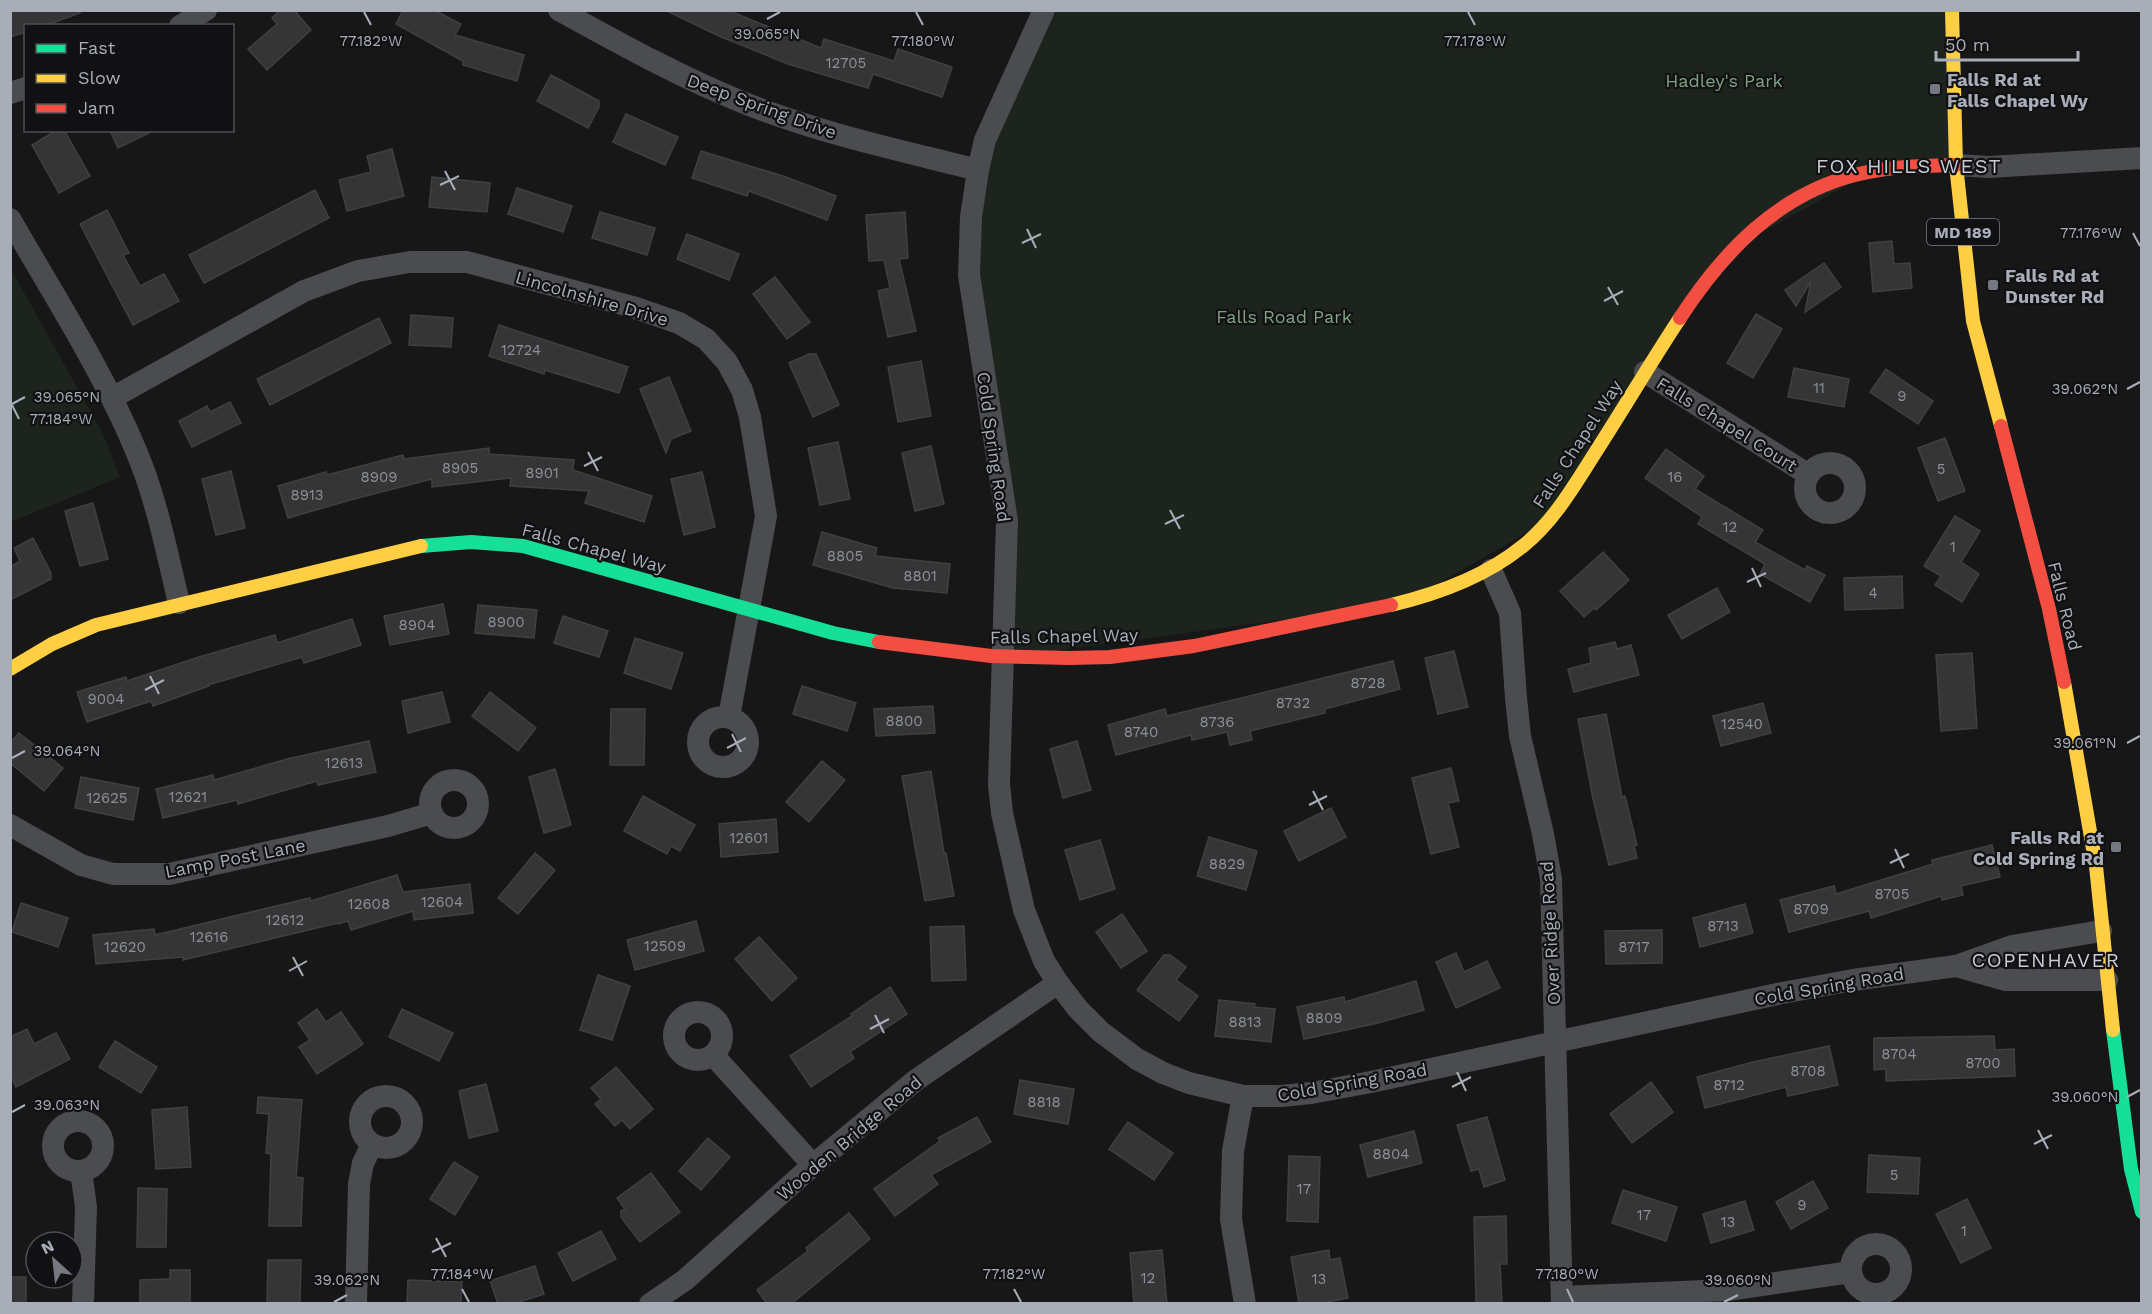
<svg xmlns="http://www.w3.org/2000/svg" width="2152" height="1314" viewBox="0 0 2152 1314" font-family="'Work Sans',sans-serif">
	<rect width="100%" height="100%" fill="#171717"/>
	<g fill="#1d241e">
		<path d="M1044,11h908l4,154 -85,7 -141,78 -179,269 -147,84 -400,55 3,-137 -38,-246 9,-105z"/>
		<path d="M11,269l92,165 17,43 -109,45z"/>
	</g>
	<g fill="#353536" stroke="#3f4043" stroke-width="1.5">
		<path d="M10,10h70v3l-36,13h-18v6l-16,5z"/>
		<path d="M280,10h14l17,20 -44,40 -19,-21 29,-25 -5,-6z"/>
		<path d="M403,10h31l27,14 -6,11 69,20 -7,26 -54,-16v-4l-67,-37z"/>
		<path d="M665,10h62l94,38 3,-9 70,22 4,-12 54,18 -10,30 -69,-23 -5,14 -80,-24 -69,-28z"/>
		<path d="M551,75l48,26v6l-11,21 -51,-27z"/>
		<path d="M626,114l52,23 -13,28 -52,-23z"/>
		<path d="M57,130h7l26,46 -31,17 -27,-48z"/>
		<path d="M110,130h45l-37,18z"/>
		<path d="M392,149l12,47 -57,15 -8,-31 32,-8 -4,-16z"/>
		<path d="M701,151l82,25 53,20 -9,24 -78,-29 -2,5 -55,-18z"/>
		<path d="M432,177l58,6 -3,29 -58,-5z"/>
		<path d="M517,188l55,18 -9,26 -55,-18z"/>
		<path d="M315,190l14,28 -125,65 -15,-28z"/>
		<path d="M107,210l22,43 -6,2 17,31 24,-12 15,27 -46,24 -53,-101z"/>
		<path d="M600,212l55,16 -8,27 -55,-17z"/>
		<path d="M905,212l3,46 -9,1 17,72 -28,6 -10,-46 12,-3 -6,-28 -15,1 -3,-46z"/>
		<path d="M687,234l52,20 -10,26 -52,-21z"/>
		<path d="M1892,241l2,23 16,-1 2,25 -39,4 -4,-49z"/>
		<path d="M1824,263l17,24 -36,25 6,-31 -15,25 -11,-16z"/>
		<path d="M775,277l35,45 -23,17 -34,-45z"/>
		<path d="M1756,314l26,15 -29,49 -26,-15z"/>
		<path d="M411,315l42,3 -2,29 -42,-2z"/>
		<path d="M379,318l12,25 -121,62 -13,-26z"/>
		<path d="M499,325l129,42 -9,26 -74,-23 -1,4 -55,-18z"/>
		<path d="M809,354h7l23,51 -26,12 -24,-54z"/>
		<path d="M921,361l10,55 -33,6 -10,-55z"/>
		<path d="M1794,368l55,11 -5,28 -56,-10z"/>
		<path d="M1886,369l47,32 -15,23 -48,-32z"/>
		<path d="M669,377l22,54 -20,8 -5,14 -26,-64z"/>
		<path d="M230,402l11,21 -49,24 -13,-26 28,-15 3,6z"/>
		<path d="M1945,438l20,53 -27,10 -20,-53z"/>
		<path d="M838,442l12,57 -30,6 -12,-57z"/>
		<path d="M931,446l13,58 -29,7 -13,-58z"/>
		<path d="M489,448v6l85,6 -1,10 79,26 -8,26 -59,-19 4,-12 -79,-5 1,-8 -79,9v-8l-78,20 -66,19 -10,-32 48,-14 1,3 76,-20 1,4z"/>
		<path d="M1666,449l38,27 -9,13 68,41 -8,12 50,28 2,-4 18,9 -15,27 -50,-28 5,-10 -67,-40 4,-7 -57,-39z"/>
		<path d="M231,471l14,57 -29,7 -14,-56z"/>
		<path d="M702,472l13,55 -31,8 -13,-56z"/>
		<path d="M93,503l15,56 -28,7 -15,-55z"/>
		<path d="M1955,516l25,15 -19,31 18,12 -17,28 -27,-17 6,-9 -17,-10z"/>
		<path d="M822,532l55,16 -2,8 75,8 -3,29 -54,-5 -80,-23z"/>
		<path d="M33,538l18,35v6l-41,21v-33l10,-6 -6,-13z"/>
		<path d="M1603,552l26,28 -33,30 -2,-2 -10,9 -24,-26z"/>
		<path d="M1902,576l1,32 -58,2 -1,-32z"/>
		<path d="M1717,588l13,24 -48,27 -14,-24z"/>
		<path d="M443,604l6,30 -59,11 -6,-29z"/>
		<path d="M478,605l59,5 -3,28 -59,-5z"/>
		<path d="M563,616l45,15 -9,26 -45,-14z"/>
		<path d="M352,619l9,26 -57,18 -2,-6 -94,28 1,1 -56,20 -2,-5 -64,21 -10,-30 49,-15 1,4 72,-24 76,-22 2,8z"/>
		<path d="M635,638l48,15 -12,36 -47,-16z"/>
		<path d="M1615,642l2,7 14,-4 8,30 -65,17 -6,-23 23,-6 -2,-15z"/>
		<path d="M1454,651l14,56 -30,7 -13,-56z"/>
		<path d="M1972,653l5,75 -36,3 -5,-76z"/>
		<path d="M1393,661l7,28 -75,20v4l-75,18 2,9 -22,5 -3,-13 -35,8 -1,-5 -75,20 -8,-30 57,-16 2,7z"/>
		<path d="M802,686l54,17 -9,28 -54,-17z"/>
		<path d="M442,692l8,30 -42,11 -6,-32z"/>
		<path d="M490,692l46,36 -18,23 -46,-35z"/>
		<path d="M1763,703l8,30 -50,13 -8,-30z"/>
		<path d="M933,706l2,27 -59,3 -2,-27z"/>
		<path d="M611,709h34l-1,56h-34z"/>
		<path d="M1606,714l16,83 3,-1 12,49 -3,1 3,12 -28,7 -16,-66 -15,-80z"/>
		<path d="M19,733l44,35 -19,23 -34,-28v-20z"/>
		<path d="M369,741l7,31 -58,13 -1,-4 -79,23 -1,-4 -74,18 -7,-29 57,-14 1,5 73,-21z"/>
		<path d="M1077,741l14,49 -28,8 -13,-49z"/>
		<path d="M822,761l23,19 -36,42 -23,-20z"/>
		<path d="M1451,768l8,33 -11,2 11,44 -28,7 -19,-76z"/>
		<path d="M555,769l16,56 -27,8 -15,-56z"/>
		<path d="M931,771l13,82h2l8,43 -29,5 -23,-125z"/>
		<path d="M81,777l58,11 -6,32 -58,-12z"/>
		<path d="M643,796l52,29 -15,26 -9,-5 -4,8 -43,-23z"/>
		<path d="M1331,808l15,29 -47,24 -15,-30z"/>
		<path d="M776,819l2,33 -57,5 -2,-33z"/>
		<path d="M1209,837l48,14 -11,39 -49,-14z"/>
		<path d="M1100,840l15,49 -35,11 -15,-50z"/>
		<path d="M1992,845l8,32 -39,9 2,9 -21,5 -1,-4 -70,22 -2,-7 -80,21 -9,-32 54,-14 2,8 97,-30 -1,-4z"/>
		<path d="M535,853l20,17 -37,44 -20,-16z"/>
		<path d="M397,875l6,17 67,-8 3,29 -59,7 -1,-9 -62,19 -3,-9 -10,3v-1l-155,37v-3l-87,7 -3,-29 61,-6 1,6 155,-37 1,3z"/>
		<path d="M21,903l47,15 -10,29 -46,-15z"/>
		<path d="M1745,904l8,29 -53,14 -7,-29z"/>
		<path d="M1122,914l25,37 -26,17 -25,-36z"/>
		<path d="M696,921l8,30 -69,19 -8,-30z"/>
		<path d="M964,926l2,54 -34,1 -2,-54z"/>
		<path d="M1662,930v33l-56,1 -1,-33z"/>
		<path d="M759,937l38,41 -25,23 -37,-42z"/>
		<path d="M1456,953l8,19 23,-11 13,27 -44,20 -20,-46z"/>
		<path d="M1164,955h6l16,12 -10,13 22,16 -19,25 -42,-31z"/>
		<path d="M598,975l32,11 -18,54 -32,-10z"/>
		<path d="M1416,981l8,29 -46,13 -74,16 -7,-32 47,-10 1,5z"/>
		<path d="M890,987l17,27 -57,38 4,6 -43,29 -21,-31 62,-40 -1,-2z"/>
		<path d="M1219,1000l36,4 -1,3 21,2 -4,33 -56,-6z"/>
		<path d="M317,1009l9,13 15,-10 22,32 -46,30 -18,-27 11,-7 -12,-17z"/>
		<path d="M402,1009l51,24 -14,28 -50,-24z"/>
		<path d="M27,1029l7,15 22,-11 14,26 -54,28 -6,-12v-38z"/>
		<path d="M1994,1036l1,14 19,-1 1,27 -129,5v-12l-12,1v-32z"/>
		<path d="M115,1041l42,26 -16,26 -42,-26z"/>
		<path d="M1829,1046l9,39 -50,11 -2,-9 -81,21 -8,-31 56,-15z"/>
		<path d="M616,1067l37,42 -23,20 -8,-9 -7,6 -20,-22 6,-5 -10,-11z"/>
		<path d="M1020,1080l54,9 -6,35 -54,-10z"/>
		<path d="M1651,1082l22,30 -41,31 -22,-29z"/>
		<path d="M486,1084l12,47 -29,7 -10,-47z"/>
		<path d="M258,1097l44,3 -6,77 7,1 -2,48h-32l2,-72 -5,-1 3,-39 -12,-1z"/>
		<path d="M187,1107l4,60 -35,2 -4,-59z"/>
		<path d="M977,1117l14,25 -60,33 7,9 -43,32 -21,-27 66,-48 -2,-3z"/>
		<path d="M1487,1117l18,63 -21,7 -5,-18 -8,2 -14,-46z"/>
		<path d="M1128,1122l45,31 -19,27 -45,-31z"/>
		<path d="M1414,1131l8,32 -54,14 -8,-32z"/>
		<path d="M708,1138l22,19 -29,33 -22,-19z"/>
		<path d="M1869,1155l51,3 -2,36 -51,-2z"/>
		<path d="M1289,1156l31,1 -2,65 -31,-1z"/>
		<path d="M454,1162l24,15 -23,38 -25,-16z"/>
		<path d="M651,1173l29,39 -40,30 -19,-25v-6l4,-2 -8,-11z"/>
		<path d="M1813,1181l15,27 -37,21 -15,-27z"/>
		<path d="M138,1188l29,1 -1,58h-29z"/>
		<path d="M1623,1190l54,17 -11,34 -54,-18z"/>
		<path d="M1967,1199l24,49 -30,15 -25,-49z"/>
		<path d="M1745,1201l9,29 -43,13 -8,-29z"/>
		<path d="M849,1213l21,26 -79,65h-24l-10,-14 51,-39 -2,-3z"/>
		<path d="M1506,1216l1,48h-7l2,40h-26l-2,-87z"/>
		<path d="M601,1231l15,28 -43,22 -15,-28z"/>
		<path d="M1162,1250l5,54h-33l-4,-51z"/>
		<path d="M1329,1250l1,10 10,-2 8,40 -30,6h-19l-8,-47z"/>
		<path d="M268,1260h33l-1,44h-33z"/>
		<path d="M535,1266l9,28 -31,10h-15l-8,-23z"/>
		<path d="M170,1270h20v34h-50v-24l30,-1z"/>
		<rect x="10" y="1277" width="16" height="27"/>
		<path d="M408,1280l54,2 -1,22h-54z"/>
	</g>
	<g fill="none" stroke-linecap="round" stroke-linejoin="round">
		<g stroke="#4b4c50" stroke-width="22">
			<path d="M559,10c60,33 119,66 183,92 76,31 157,48 236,68"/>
			<path d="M1044,10l-59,130 -7,30 -7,47 -2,58 38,246 -8,263 3,29 22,97 20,51 14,22 20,26 23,23 36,27 26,14 26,10 54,13h38l30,-3 60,-11 411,-89 71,-13 103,-14 56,-20 89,-15"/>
			<path d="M180,26l26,-16"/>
			<path d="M10,93l16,-5"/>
			<path d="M1956,165l33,2 153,-9"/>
			<path d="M10,219c43,75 94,154 127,234 20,48 30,100 42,150"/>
			<path d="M1645,372l164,103"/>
			<path d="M112,398l192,-107 54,-20 52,-9h57l166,45 46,16 27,16 21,23 15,28 8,27 16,99 -37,201"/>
			<circle cx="1830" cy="488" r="25"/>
			<path d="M1491,570l19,43 6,85 4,38 23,98 8,45 11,425"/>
			<circle cx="723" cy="742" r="25"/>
			<circle cx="454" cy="804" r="24"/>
			<path d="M10,825l71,40 32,9h56l219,-48 44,-13"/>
			<path d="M1956,966l49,14h102"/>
			<circle cx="698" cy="1036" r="24"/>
			<path d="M713,1055l100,110"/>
			<circle cx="386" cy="1122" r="26"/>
			<path d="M1243,1096l-10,55 -2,68 14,85"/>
			<circle cx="78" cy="1146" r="25"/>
			<path d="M81,1171l5,36 -3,97"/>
			<circle cx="1876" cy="1269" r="25"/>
			<path d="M1562,1297l166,-7 123,-18"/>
			<path d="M356,1304l3,-120 4,-21 9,-18"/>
			<path d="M650,1304l35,-24 128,-115 103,-85 142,-97"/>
		</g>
		<g stroke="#16e098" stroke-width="14">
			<path d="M421,546l50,-4 52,4 310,87 46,9"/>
			<path d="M2113,1030l18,139 11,43"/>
		</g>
		<g stroke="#ffcf43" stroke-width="14">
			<path d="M1952,10l4,155 17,156 28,105"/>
			<path d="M1391,605c47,-11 94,-28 132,-59 31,-25 51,-60 72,-93 29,-45 56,-91 85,-135"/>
			<path d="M10,669l42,-25 44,-19 325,-79"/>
			<path d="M2064,682l32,184 17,164"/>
		</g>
		<g stroke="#f24e42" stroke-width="14">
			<path d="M1680,318c43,-66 97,-123 175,-143 33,-9 67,-9 101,-10"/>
			<path d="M2001,426l48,183 15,73"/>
			<path d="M879,642l112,14 79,2 40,-1 84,-11 197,-41"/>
		</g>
	</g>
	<path fill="none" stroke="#a8adb8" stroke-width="2" d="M364,12l7,13M916,12l7,13M1468,12l7,13M767,19l13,-7M445,171l10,19M440,185l19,-9M1027,229l9,19M2133,233l7,13M1022,243l19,-9M1608,287l10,18M1604,301l19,-10M2127,389l13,-7M12,404l13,-7M12,405l7,14M588,452l10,19M584,466l18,-9M1170,510l10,19M1165,524l19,-9M1752,568l9,19M1747,582l19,-9M150,676l9,18M145,690l19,-10M732,734l9,18M2127,743l13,-7M727,748l19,-10M12,758l13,-7M1313,791l10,19M1309,805l18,-9M1895,849l9,19M1890,863l19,-9M293,957l10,19M289,971l18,-10M875,1015l9,18M870,1029l19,-10M1457,1072l9,19M1452,1087l19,-10M2127,1097l13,-7M12,1112l13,-7M2038,1130l10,19M2034,1144l18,-9M436,1238l10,19M432,1252l19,-9M462,1289l7,13M1014,1289l7,13M1567,1289l6,13M334,1302l13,-7M1724,1302l14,-7"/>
	<g fill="#757880" stroke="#111113" stroke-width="2">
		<rect x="1929" y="83" width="12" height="12" rx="3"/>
		<rect x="1987" y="279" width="12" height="12" rx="3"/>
		<rect x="2110" y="841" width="12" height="12" rx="3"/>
	</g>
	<g text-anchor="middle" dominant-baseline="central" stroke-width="4.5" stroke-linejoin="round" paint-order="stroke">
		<g font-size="15" fill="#8b8f98">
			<text x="846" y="63">12705</text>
			<text x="521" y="350">12724</text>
			<text x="1819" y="388">11</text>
			<text x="1902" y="396">9</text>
			<text x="460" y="468">8905</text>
			<text x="1941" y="469">5</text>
			<text x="542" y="473">8901</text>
			<text x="379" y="477">8909</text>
			<text x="1675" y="477">16</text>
			<text x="307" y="495">8913</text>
			<text x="1730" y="527">12</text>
			<text x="1953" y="547">1</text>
			<text x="845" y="556">8805</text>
			<text x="920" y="576">8801</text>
			<text x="1873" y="593">4</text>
			<text x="506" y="622">8900</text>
			<text x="417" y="625">8904</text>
			<text x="1368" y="683">8728</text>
			<text x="106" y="699">9004</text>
			<text x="1293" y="703">8732</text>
			<text x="904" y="721">8800</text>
			<text x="1217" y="722">8736</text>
			<text x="1742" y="724">12540</text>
			<text x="1141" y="732">8740</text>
			<text x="344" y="763">12613</text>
			<text x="188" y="797">12621</text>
			<text x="107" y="798">12625</text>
			<text x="749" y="838">12601</text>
			<text x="1227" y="864">8829</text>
			<text x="1892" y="894">8705</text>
			<text x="442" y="902">12604</text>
			<text x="369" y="904">12608</text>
			<text x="1811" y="909">8709</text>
			<text x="285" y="920">12612</text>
			<text x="1723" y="926">8713</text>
			<text x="209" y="937">12616</text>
			<text x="665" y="946">12509</text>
			<text x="125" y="947">12620</text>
			<text x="1634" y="947">8717</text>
			<text x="1324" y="1018">8809</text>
			<text x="1245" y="1022">8813</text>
			<text x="1899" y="1054">8704</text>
			<text x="1983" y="1063">8700</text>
			<text x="1808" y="1071">8708</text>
			<text x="1729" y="1085">8712</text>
			<text x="1044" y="1102">8818</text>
			<text x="1391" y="1154">8804</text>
			<text x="1894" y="1175">5</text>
			<text x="1304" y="1189">17</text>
			<text x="1802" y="1205">9</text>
			<text x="1644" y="1215">17</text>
			<text x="1728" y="1222">13</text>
			<text x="1964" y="1231">1</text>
			<text x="1148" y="1278">12</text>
			<text x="1319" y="1279">13</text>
		</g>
		<rect fill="#111113" stroke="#7b7e86" stroke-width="1.5" x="1927" y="219" width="72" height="26" rx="4.5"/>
		<g font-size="16" font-weight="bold" fill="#a8adb8">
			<text x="1963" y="232">MD 189</text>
		</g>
		<g font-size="18" font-weight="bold" fill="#a8adb8" stroke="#111113" text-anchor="start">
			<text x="1947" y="79">Falls Rd at<tspan x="1947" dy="21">Falls Chapel Wy</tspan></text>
			<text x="2005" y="275">Falls Rd at<tspan x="2005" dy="21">Dunster Rd</tspan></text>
			<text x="2104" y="837" text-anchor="end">Falls Rd at<tspan x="2104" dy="21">Cold Spring Rd</tspan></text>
		</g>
		<g font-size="18" fill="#7fa381" stroke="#111113">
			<text x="1724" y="80">Hadley's Park</text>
			<text x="1284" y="316">Falls Road Park</text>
		</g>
		<g font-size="18" fill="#a8adb8" stroke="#111113">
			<text transform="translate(762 106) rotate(20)">Deep Spring Drive</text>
			<text transform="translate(592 298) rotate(16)">Lincolnshire Drive</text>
			<text transform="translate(1727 424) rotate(32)">Falls Chapel Court</text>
			<text transform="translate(1577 444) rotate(-57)">Falls Chapel Way</text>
			<text transform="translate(994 447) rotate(82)">Cold Spring Road</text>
			<text transform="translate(594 548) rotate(15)">Falls Chapel Way</text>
			<text transform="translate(2065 606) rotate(76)">Falls Road</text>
			<text transform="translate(1064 636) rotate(-1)">Falls Chapel Way</text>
			<text transform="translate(235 858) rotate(-11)">Lamp Post Lane</text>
			<text transform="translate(1550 933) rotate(-93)">Over Ridge Road</text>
			<text transform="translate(1829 986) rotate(-10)">Cold Spring Road</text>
			<text transform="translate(1352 1082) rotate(-10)">Cold Spring Road</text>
			<text transform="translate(849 1138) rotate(-40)">Wooden Bridge Road</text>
		</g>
		<g font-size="20" letter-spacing="1.5" fill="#c9ccd4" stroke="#111113">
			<text x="1909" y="166">FOX HILLS WEST</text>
			<text x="2046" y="960">COPENHAVER</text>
		</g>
	</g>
	<g font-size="15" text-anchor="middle" fill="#a8adb8" stroke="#111113" stroke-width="4.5" stroke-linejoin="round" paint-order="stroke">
		<text x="767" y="39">39.065°N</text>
		<text x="371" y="46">77.182°W</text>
		<text x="923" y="46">77.180°W</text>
		<text x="1475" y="46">77.178°W</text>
		<text x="2091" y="238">77.176°W</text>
		<text x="2085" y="394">39.062°N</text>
		<text x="67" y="402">39.065°N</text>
		<text x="61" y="424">77.184°W</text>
		<text x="2085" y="748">39.061°N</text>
		<text x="67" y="756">39.064°N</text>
		<text x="2085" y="1102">39.060°N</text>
		<text x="67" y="1110">39.063°N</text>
		<text x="462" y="1279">77.184°W</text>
		<text x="1014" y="1279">77.182°W</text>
		<text x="1567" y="1279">77.180°W</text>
		<text x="347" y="1285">39.062°N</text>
		<text x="1738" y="1285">39.060°N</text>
	</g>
	<rect width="2152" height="1314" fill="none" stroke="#a8adb8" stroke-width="24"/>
	<rect x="24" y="24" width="210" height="108" fill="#111113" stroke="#4d4f55" stroke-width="1.5"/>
	<rect x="36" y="44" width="30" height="9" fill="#16e098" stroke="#4d4f55" stroke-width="1.5"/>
	<text x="78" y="54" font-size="18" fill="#a8adb8">Fast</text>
	<rect x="36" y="74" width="30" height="9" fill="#ffcf43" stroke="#4d4f55" stroke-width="1.5"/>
	<text x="78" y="84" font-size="18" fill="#a8adb8">Slow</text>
	<rect x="36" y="104" width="30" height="9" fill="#f24e42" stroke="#4d4f55" stroke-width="1.5"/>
	<text x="78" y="114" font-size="18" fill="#a8adb8">Jam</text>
	<g transform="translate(54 1260) rotate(333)"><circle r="28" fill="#111113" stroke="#4d4f55" stroke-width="1.5"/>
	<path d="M0-4.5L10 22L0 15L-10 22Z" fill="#757880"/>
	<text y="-9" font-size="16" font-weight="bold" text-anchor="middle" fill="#a8adb8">N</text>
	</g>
	<path d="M1936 51v9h142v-9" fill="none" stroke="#a8adb8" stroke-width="3"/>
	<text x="1945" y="51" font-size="18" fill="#a8adb8" stroke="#111113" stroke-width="4.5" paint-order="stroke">50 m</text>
</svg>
